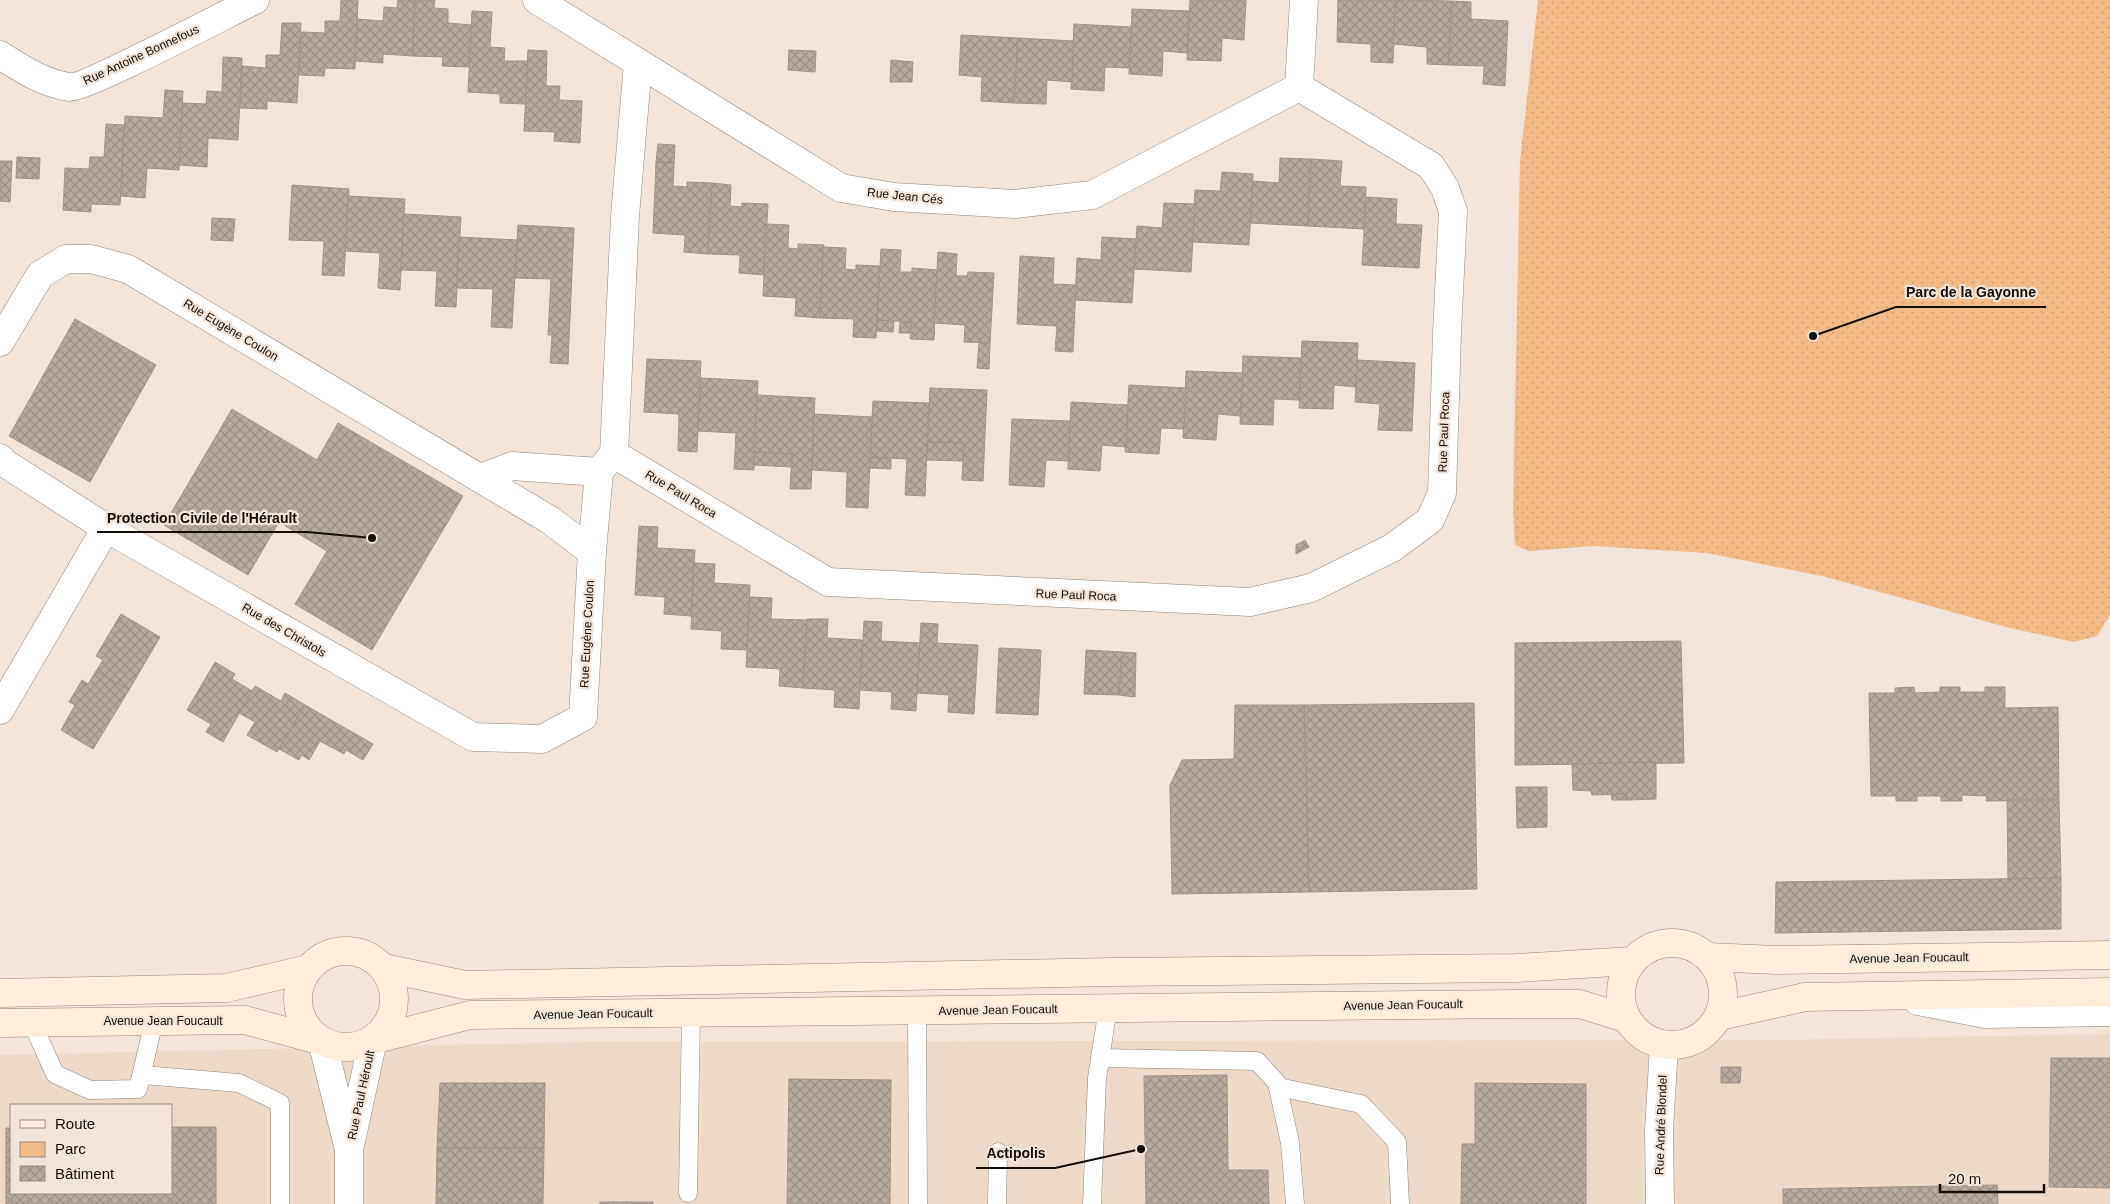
<svg xmlns="http://www.w3.org/2000/svg" width="2110" height="1204" viewBox="0 0 2110 1204" font-family="Helvetica,sans-serif">
	<defs>
		<pattern id="green-dots" width="8" height="8" patternUnits="userSpaceOnUse" patternTransform="scale(1.25)"><rect width="8" height="8" fill="#f2bb87"/><path d="M2 2h.1M6 6h.1" fill="none" stroke="#cea073" stroke-width="1.8" stroke-linecap="round"/></pattern>
		<pattern id="building-cross-hatch" width="8" height="8" patternUnits="userSpaceOnUse" patternTransform="scale(1.25)"><rect width="8" height="8" fill="#b7aa9f"/><path d="M0 0l8 8M0 8l8-8" fill="none" stroke="#9c9188"/></pattern>
	</defs>
	<rect width="100%" height="100%" fill="#f2e4d9"/>
	<path fill="#ecd9c8" fill-rule="evenodd" d="M2110,1034v170h-2110v-149l581,-13 1190,-2zM11,1105h160v88h-160z"/>
	<path fill="url(#green-dots)" d="M1538,0h572v615l-13,21 -23,6 -68,-15 -180,-50 -119,-24 -114,-7 -64,5 -14,-6 -2,-33 7,-351z"/>
	<g fill="url(#building-cross-hatch)" stroke="#a09388">
		<path d="M341,0h17l-3,69 -30,-1 -1,8 -25,-1 2,-43 24,1v-12h15z"/>
		<path d="M398,0h17l-2,56 -30,-2v9l-28,-2 2,-42 26,2 1,-14 13,1z"/>
		<path d="M415,0h20l-1,8 14,1v14l24,2 -3,42 -27,-1 1,-9 -30,-1z"/>
		<path d="M1190,0h56l-2,40 -22,-2 -1,23 -34,-1z"/>
		<path d="M1338,0h58l-3,63 -22,-1v-18l-34,-2z"/>
		<path d="M1396,0l55,1 -2,64 -22,-1v-17l-34,-3z"/>
		<path d="M1451,1l20,1v17l37,2 -3,65 -22,-2 1,-18 -35,-1z"/>
		<path d="M1132,9l57,2 -2,42 -24,-2 -1,25 -33,-2z"/>
		<path d="M472,11l20,1 -2,35 15,1 -1,13h24l-2,43 -26,-1v-9l-32,-2z"/>
		<path d="M282,23h19l-4,80 -30,-2v8l-27,-1 2,-42 24,2v-13h14z"/>
		<path d="M1074,24l57,3 -2,41 -24,-1 -1,24 -33,-2z"/>
		<path d="M961,35l57,3 -4,65 -33,-2 1,-24 -23,-2z"/>
		<path d="M1018,38l56,3 -2,41 -25,-2 -1,24 -32,-1z"/>
		<path d="M528,50l19,1 -1,35h14l-1,14 23,1 -2,42 -26,-2 1,-9 -31,-1z"/>
		<path d="M789,50l27,1 -1,21 -27,-2z"/>
		<path d="M223,57l19,1 -4,82 -30,-2 -1,29 -28,-2 3,-62 24,1 1,-13 15,1z"/>
		<path d="M891,60l22,2 -1,20h-22z"/>
		<path d="M165,90l18,1 -4,79 -32,-2 -2,30 -24,-2 4,-80 38,2z"/>
		<path d="M106,124l18,1 -4,80 -29,-1v8l-28,-2 2,-42 24,1 1,-12h14z"/>
		<path d="M658,144l17,1 -1,18 -18,-1z"/>
		<path d="M17,157l23,1 -1,21 -23,-1z"/>
		<path d="M1280,158l31,1 -3,67 -58,-3 2,-42 27,2z"/>
		<path d="M1311,159l31,2 -2,25 26,1 -2,42 -56,-3z"/>
		<path d="M0,161h12l-2,41 -10,-1z"/>
		<path d="M656,162l18,1 -1,23 14,1v-5l25,1 -4,71 -24,-2 1,-17 -32,-2z"/>
		<path d="M1222,172l31,2 -4,71 -56,-3 2,-52 25,1z"/>
		<path d="M712,183l19,2 -1,21 12,1v-4l26,1 -4,71 -25,-2 1,-18 -32,-1z"/>
		<path d="M292,185l57,4 -5,87 -22,-1 2,-34 -35,-1z"/>
		<path d="M348,196l57,3 -5,91 -22,-2 2,-35 -35,-2z"/>
		<path d="M1366,197l31,2 -1,25 26,1 -3,43 -57,-3z"/>
		<path d="M1164,203l31,1 -4,68 -57,-3 3,-43 25,2z"/>
		<path d="M404,214l57,3 -5,90 -21,-1 2,-35 -36,-1z"/>
		<path d="M212,218l23,1 -2,22 -22,-1z"/>
		<path d="M766,224l23,1 -1,23 10,1v-5l26,1 -4,73 -25,-2 1,-18 -33,-2z"/>
		<path d="M518,225l56,3 -6,136 -18,-1 2,-28h-4l3,-56 -36,-1z"/>
		<path d="M459,237l58,3 -5,88 -21,-1 2,-38 -36,-1z"/>
		<path d="M1102,237l34,2 -4,64 -57,-3 2,-42 24,2z"/>
		<path d="M823,247l23,1 -1,21 11,1v-5l24,1 -4,72 -23,-1 1,-18 -34,-1z"/>
		<path d="M881,249l20,1 -1,22h12v-4l25,2 -3,70 -24,-1 1,-17 -34,-2z"/>
		<path d="M938,252l19,2 -1,22h11l1,-4 26,1 -4,70 -26,-1 1,-17 -31,-2z"/>
		<path d="M1020,256l34,2 -1,26 23,1 -3,67 -18,-1 2,-25 -40,-2z"/>
		<path d="M75,319l81,46 -66,117 -81,-46z"/>
		<path d="M877,320l17,1 -1,11 -16,-1z"/>
		<path d="M900,322h11l-1,11h-11z"/>
		<path d="M1302,341l56,2 -2,44 -22,-2 -1,24 -34,-1z"/>
		<path d="M979,343h11l-1,26 -12,-1z"/>
		<path d="M1243,356l58,2 -2,42 -25,-1 -1,26 -33,-1z"/>
		<path d="M647,359l54,2 -4,91 -19,-1 1,-37 -35,-2z"/>
		<path d="M1357,360l58,3 -3,68 -34,-1 2,-26 -25,-2z"/>
		<path d="M1186,371l57,2 -3,43 -22,-2 -2,26 -33,-2z"/>
		<path d="M701,378l57,3 -4,89 -20,-1 2,-36 -38,-2z"/>
		<path d="M1129,385l57,3 -2,41 -23,-1 -2,26 -34,-2z"/>
		<path d="M930,388l57,2 -4,91 -21,-1 2,-37 -36,-1z"/>
		<path d="M757,395l58,3 -4,91h-21l2,-35 -38,-2z"/>
		<path d="M873,401l56,2 -4,93 -20,-1 2,-36 -37,-2z"/>
		<path d="M1071,402l57,3 -2,42 -24,-2 -2,26 -32,-2z"/>
		<path d="M232,409l85,51 21,-37 125,73 -91,154 -77,-46 32,-53 -48,-29 -31,53 -84,-50z"/>
		<path d="M814,414l58,3 -4,91 -22,-1 1,-35 -35,-2z"/>
		<path d="M1012,419l58,2 -1,40 -23,-1 -2,27 -35,-2z"/>
		<path d="M928,442l36,1 -1,18 -37,-1z"/>
		<path d="M754,452l38,2 -1,13 -37,-2z"/>
		<path d="M870,457l21,2v10l-21,-1z"/>
		<path d="M639,526l19,1 -1,21 38,2 -4,66 -27,-2 1,-17 -30,-2z"/>
		<path d="M1305,540l4,7 -13,7v-9z"/>
		<path d="M694,563l21,1 -1,19 36,2 -3,65 -26,-1 1,-18 -31,-2z"/>
		<path d="M750,597l22,1 -1,21 36,1 -4,68 -24,-2 1,-17 -34,-2z"/>
		<path d="M121,614l39,23 -31,53 -33,-19 7,-11 -7,-4z"/>
		<path d="M807,619h21l-1,19 35,2 -3,69 -25,-2 1,-17 -32,-2z"/>
		<path d="M864,621l18,1 -1,19 39,2 -4,68 -25,-2 1,-17 -32,-2z"/>
		<path d="M921,623l17,1 -1,19 41,2 -4,69 -26,-2 1,-17 -32,-2z"/>
		<path d="M1681,641l3,122 -169,2v-122z"/>
		<path d="M999,648l42,2 -3,65 -42,-2z"/>
		<path d="M1086,650l36,2 -3,43 -35,-1z"/>
		<path d="M1122,652l14,1 -1,44 -16,-2z"/>
		<path d="M215,662l20,12 -3,5 20,12 -29,51 -17,-10 5,-8 -24,-14z"/>
		<path d="M96,671l33,19 -36,59 -32,-19 14,-25 -6,-3 13,-22 6,4z"/>
		<path d="M255,686l26,15 4,-8 20,12 -28,47 -30,-17 8,-13 -16,-9z"/>
		<path d="M1914,687l1,6 25,-1v-5h20v5h25v-5h20v21l53,-1 1,93 -73,1 1,-5 -25,-1v6h-21v-5h-24v5h-21v-5h-25l-2,-103h26v-5z"/>
		<path d="M1474,703l3,186 -168,3 -5,-187z"/>
		<path d="M305,705l68,39 -10,16 -17,-10 -2,4 -24,-13 -11,19 -7,-5 -3,5 -20,-11z"/>
		<path d="M1235,705h69l5,187 -137,2 -2,-109 12,-25 52,-1z"/>
		<path d="M1656,762v37l-30,1v-6l-34,1 -1,-4 -18,-1 -1,-26z"/>
		<path d="M1516,787h31v40l-30,1z"/>
		<path d="M1611,794h15v6h-14z"/>
		<path d="M2007,800h52l2,78 -53,1z"/>
		<path d="M2061,878v51l-286,4 1,-51z"/>
		<path d="M2051,1058h59v130l-61,-1z"/>
		<path d="M1721,1067h20l-1,16h-19z"/>
		<path d="M1227,1075l1,95h40l1,34h-123l-2,-128z"/>
		<path d="M789,1079l102,1 -1,124h-103z"/>
		<path d="M440,1083h105l-1,65h-107z"/>
		<path d="M1475,1083l111,1v120h-125l1,-60h13z"/>
		<path d="M171,1127h45v77h-210v-76h5v65h160z"/>
		<path d="M437,1148h107l-1,56h-107z"/>
		<path d="M1997,1185l1,19h-215v-15z"/>
		<rect x="600" y="1202" width="53" height="2"/>
	</g>
	<g fill="none" stroke-linecap="round" stroke-linejoin="round">
		<g stroke="#94887d" stroke-width="19">
			<g id="lane">
				<path d="M917,1011l1,193"/>
				<path d="M32,1023l23,51 35,16 48,-1 16,-68"/>
				<path d="M1100,1058l157,3 20,22 13,60 5,61"/>
				<path d="M143,1075l96,8 41,20v101"/>
				<path d="M1278,1087l83,17 36,38 3,62"/>
				<path d="M688,1193l3,-180"/>
				<path d="M997,1204l1,-52"/>
				<path d="M1092,1204l5,-126 11,-70"/>
			</g>
		</g>
		<g stroke="#94887d" stroke-width="29">
			<g id="street">
				<path d="M537,0l304,188 53,9 121,7 77,-9 207,-108"/>
				<path d="M0,55c22,14 43,28 69,32 15,2 161,-75 186,-87"/>
				<path d="M638,63l-13,153 -11,238 214,128 422,20 61,-14 81,-40 38,-28 12,-27 5,-160 6,-122 -8,-23 -14,-22 -132,-79"/>
				<path d="M1299,87l5,-87"/>
				<path d="M0,342l40,-67 26,-16h25l37,10 422,251 42,32 -9,165 -41,22 -69,-2 -367,-209 -103,-66 -3,-4"/>
				<path d="M481,478l31,-12 87,6"/>
				<path d="M592,552l7,-80 12,-15"/>
				<path d="M0,710l106,-182"/>
				<path d="M1918,1001l67,13 125,-2"/>
				<path d="M322,1041l27,109 24,-110"/>
				<path d="M349,1204v-54"/>
				<path d="M1660,1204l-1,-74 5,-84"/>
			</g>
		</g>
		<g stroke="#94887d" stroke-width="29">
			<g id="secondary">
				<circle cx="1672" cy="994" r="51"/>
				<circle cx="346" cy="999" r="48"/>
				<path d="M1708,957l68,3 334,-5"/>
				<path d="M384,968l81,17 646,-13 406,-4 115,-7"/>
				<path d="M0,993l227,-5 81,-19"/>
				<path d="M1720,1016l85,-19 305,-5"/>
				<path d="M0,1023l245,-3 77,21"/>
				<path d="M373,1040l97,-25 1047,-11h63l45,14"/>
			</g>
		</g>
		<use href="#lane" stroke="#fff" stroke-width="18"/>
		<use href="#street" stroke="#fff" stroke-width="28"/>
		<use href="#secondary" stroke="#ffeddc" stroke-width="28"/>
	</g>
	<g text-anchor="middle" dominant-baseline="central" stroke-width="4.5" stroke-linejoin="round" paint-order="stroke">
		<g font-size="12" fill="#120e0a" stroke="#f2e4d9">
			<text transform="translate(141 55) rotate(-25)">Rue Antoine Bonnefous</text>
			<text transform="translate(905 196) rotate(6)">Rue Jean Cés</text>
			<text transform="translate(231 330) rotate(31)">Rue Eugène Coulon</text>
			<text transform="translate(1444 432) rotate(-88)">Rue Paul Roca</text>
			<text transform="translate(681 494) rotate(31)">Rue Paul Roca</text>
			<text transform="translate(1076 595) rotate(2)">Rue Paul Roca</text>
			<text transform="translate(284 630) rotate(30)">Rue des Christols</text>
			<text transform="translate(587 634) rotate(-87)">Rue Eugène Coulon</text>
			<text transform="translate(1909 958) rotate(-1)">Avenue Jean Foucault</text>
			<text transform="translate(1403 1005) rotate(-1)">Avenue Jean Foucault</text>
			<text transform="translate(998 1010) rotate(-1)">Avenue Jean Foucault</text>
			<text transform="translate(593 1014) rotate(-1)">Avenue Jean Foucault</text>
			<text x="163" y="1021">Avenue Jean Foucault</text>
			<text transform="translate(361 1095) rotate(-78)">Rue Paul Héroult</text>
			<text transform="translate(1661 1125) rotate(-88)">Rue André Blondel</text>
		</g>
	</g>
	<path fill="none" stroke="#120e0a" stroke-width="2" d="M1813 336L1896 307H2046M372 538L307 532H97M1141 1149L1055 1168H976"/>
	<g fill="#120e0a" stroke="#f2e4d9" stroke-width="2">
		<circle cx="1813" cy="336" r="5"/>
		<circle cx="372" cy="538" r="5"/>
		<circle cx="1141" cy="1149" r="5"/>
	</g>
	<g font-size="14" text-anchor="middle" font-weight="bold" fill="#120e0a" stroke="#f2e4d9" stroke-width="4.5" stroke-linejoin="round" paint-order="stroke">
		<text x="1971" y="297">Parc de la Gayonne</text>
		<text x="202" y="523">Protection Civile de l'Hérault</text>
		<text x="1016" y="1158">Actipolis</text>
	</g>
	<rect x="10" y="1104" width="162" height="90" fill="#f2e4d9" stroke="#988e86"/>
	<rect x="20" y="1120" width="25" height="8" fill="#ffeddc" stroke="#988e86"/>
	<text x="55" y="1129" font-size="15" fill="#120e0a">Route</text>
	<rect x="20" y="1142" width="25" height="15" fill="#f2bb87" stroke="#988e86"/>
	<text x="55" y="1154" font-size="15" fill="#120e0a">Parc</text>
	<rect x="20" y="1166" width="25" height="15" fill="url(#building-cross-hatch)" stroke="#988e86"/>
	<text x="55" y="1179" font-size="15" fill="#120e0a">Bâtiment</text>
	<path d="M1940 1184v8h104v-8" fill="none" stroke="#120e0a" stroke-width="2.5"/>
	<text x="1948" y="1184" font-size="15" fill="#120e0a" stroke="#f2e4d9" stroke-width="4" paint-order="stroke">20 m</text>
</svg>
